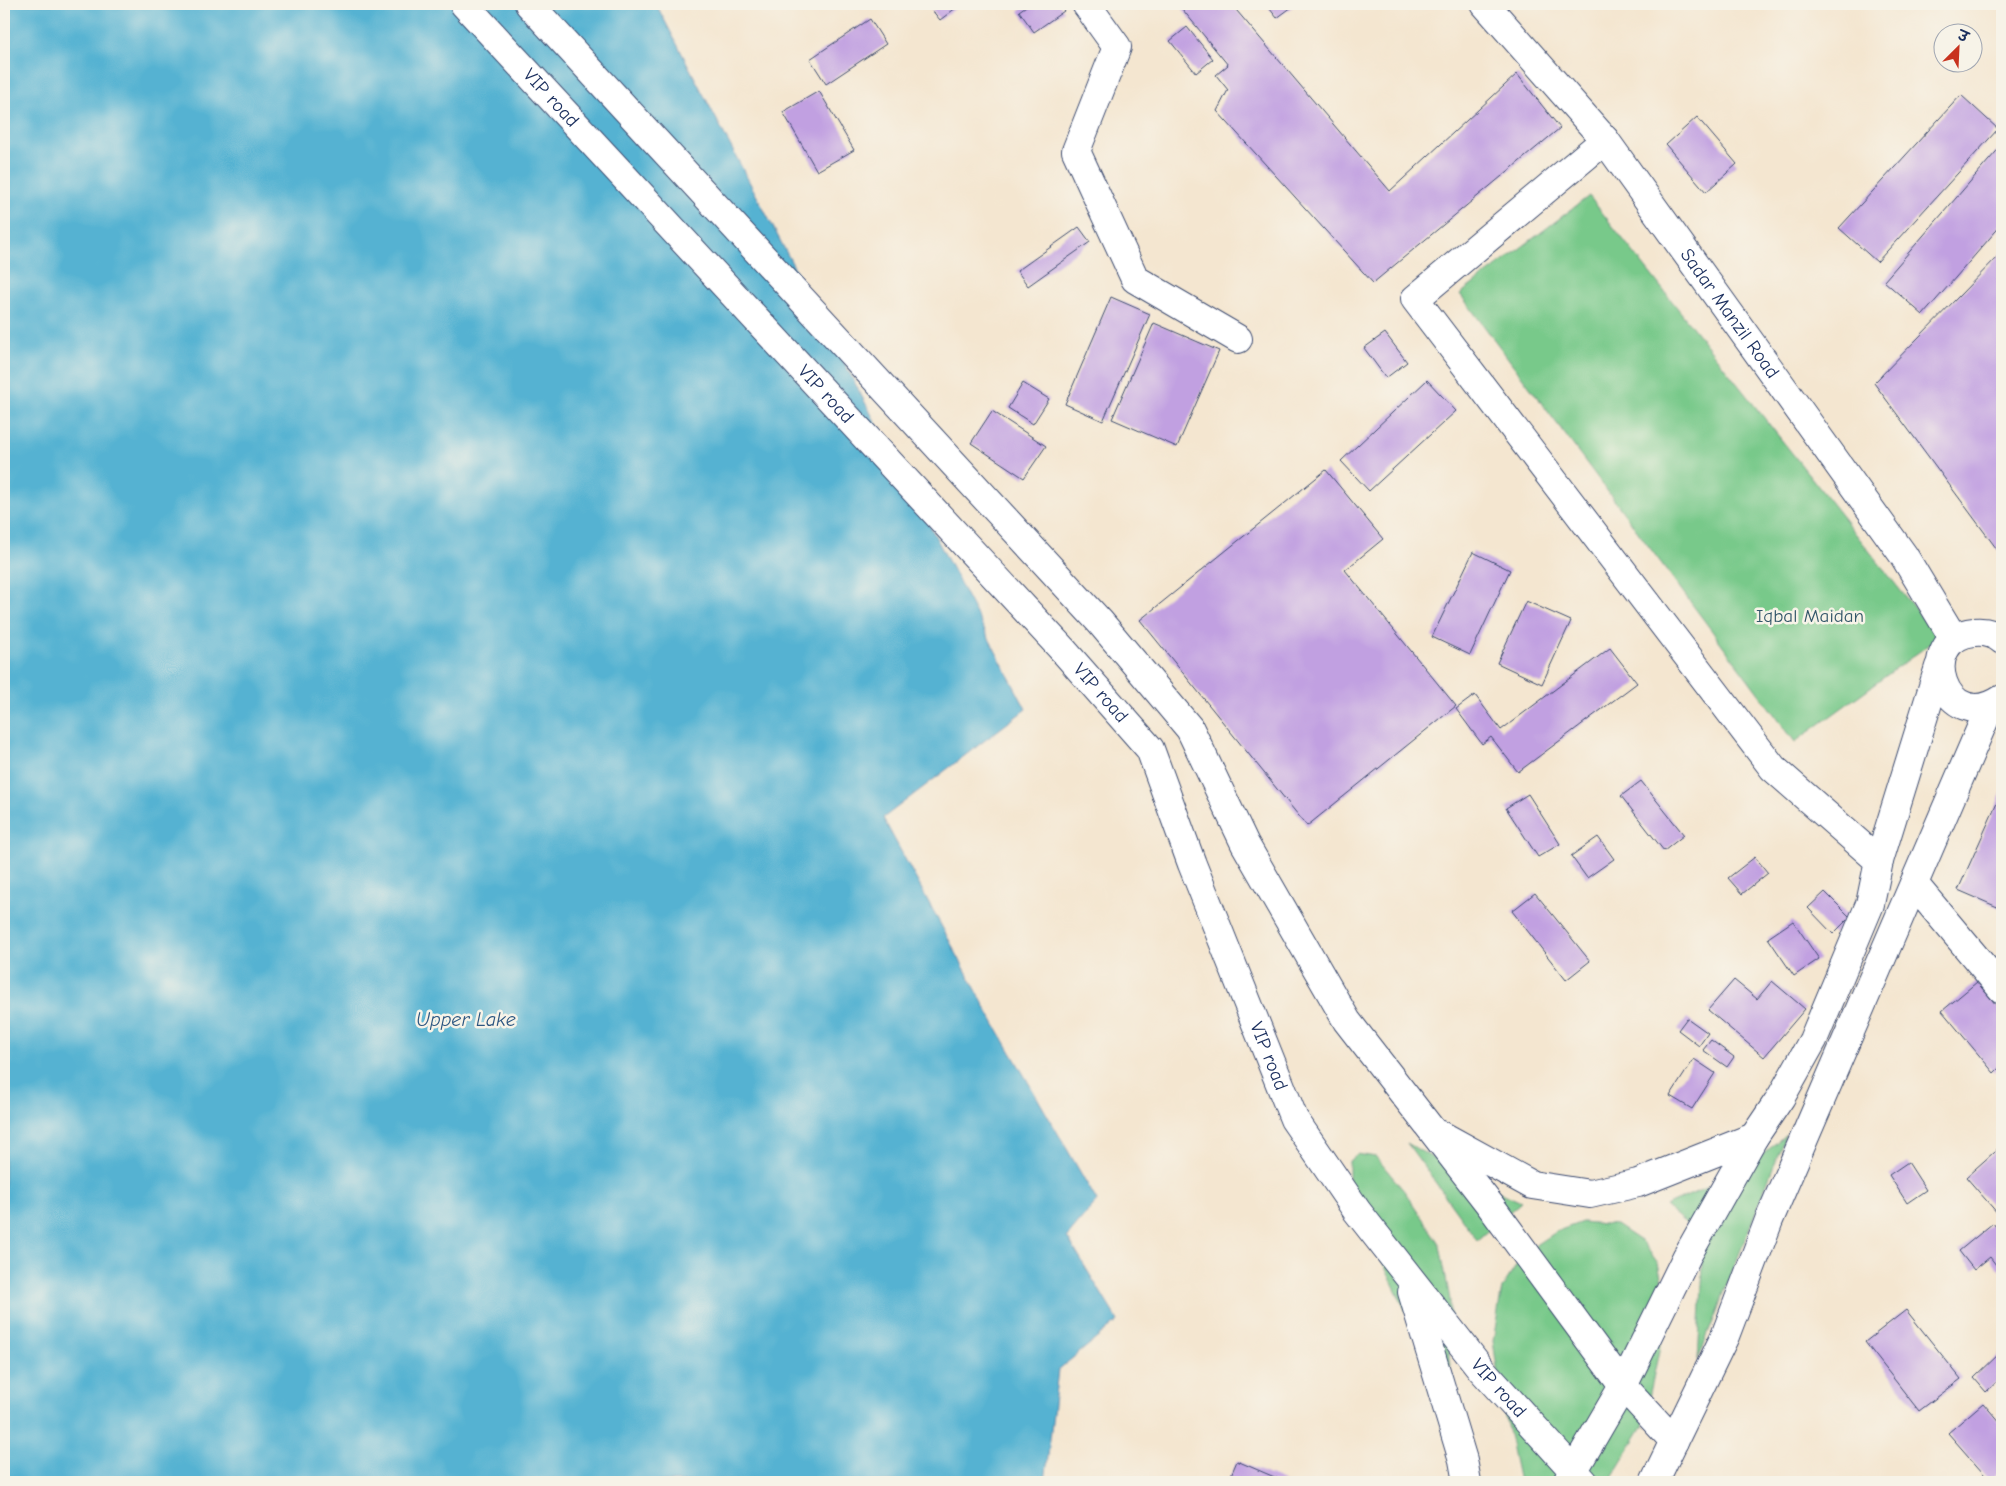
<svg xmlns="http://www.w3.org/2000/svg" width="2006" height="1486" viewBox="0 0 2006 1486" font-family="'Comic Neue','Playpen Sans Deva',sans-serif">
	<rect width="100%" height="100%" fill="#f7f3e8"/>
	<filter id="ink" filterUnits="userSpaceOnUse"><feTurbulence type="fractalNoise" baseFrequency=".02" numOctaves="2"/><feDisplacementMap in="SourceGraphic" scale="10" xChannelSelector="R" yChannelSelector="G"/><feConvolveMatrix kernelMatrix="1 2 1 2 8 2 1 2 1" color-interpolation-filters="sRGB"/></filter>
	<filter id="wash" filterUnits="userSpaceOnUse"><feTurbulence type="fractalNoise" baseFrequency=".0096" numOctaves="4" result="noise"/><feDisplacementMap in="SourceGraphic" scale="20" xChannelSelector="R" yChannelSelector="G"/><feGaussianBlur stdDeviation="1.12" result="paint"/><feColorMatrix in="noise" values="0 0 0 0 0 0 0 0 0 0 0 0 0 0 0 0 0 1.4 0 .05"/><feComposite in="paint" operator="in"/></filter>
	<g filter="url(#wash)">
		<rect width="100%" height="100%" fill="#f4e6d0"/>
		<g fill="#78c98a" stroke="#4a7c74">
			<path d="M1589,196l349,442 -143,104 -335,-448z"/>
			<path d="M1786,1134l-88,226 5,-94 -15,-41 -23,-19 79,-35z"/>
			<path d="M1407,1143l48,28 66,31 -44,38z"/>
			<path d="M1357,1154l19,3 29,35 35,53 10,55v104l-77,-162 -24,-61v-20z"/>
			<path d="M1582,1222l34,3 27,18 15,20 10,45 -25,118 -34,56h-90l-17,-80 -9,-61 9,-53 23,-36 30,-20z"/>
		</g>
		<path fill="#54b2d2" stroke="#387098" d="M4,4h652l370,705 -143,109 111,205 103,178 -30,36 51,84 -60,49 -13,112h-1041z"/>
		<g id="blocks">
			<g fill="#c1a0e1">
				<path d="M927,4h34l-21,16z"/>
				<path d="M1029,4h30l5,7 -30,21 -15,-21z"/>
				<path d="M1178,4h53l159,187 127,-117 43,54 -187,155 -156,-172 11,-21 -12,-15 12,-10z"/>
				<path d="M1266,4h30l-19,14z"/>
				<path d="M870,19l16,25 -60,40 -16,-25z"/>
				<path d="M1187,27l26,32 -17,14 -26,-32z"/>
				<path d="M819,91l35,59 -37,21 -34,-59z"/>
				<path d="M1961,95l37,34 -121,133 -38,-34z"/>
				<path d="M1697,117l40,47 -31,28 -40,-47z"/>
				<path d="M2002,145v79l-79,91 -39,-34z"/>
				<path d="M1079,227l11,15 -62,44 -11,-15z"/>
				<path d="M2002,252v304l-128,-173z"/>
				<path d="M1111,297l39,17 -47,107 -38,-17z"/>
				<path d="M1154,323l65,28 -42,96 -65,-28z"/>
				<path d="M1385,333l22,29 -21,16 -22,-30z"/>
				<path d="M1427,380l29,31 -87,80 -28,-30z"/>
				<path d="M1023,383l26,16 -16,25 -25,-16z"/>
				<path d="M992,411l54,35 -22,32 -53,-35z"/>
				<path d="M1326,470l57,69 -38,31 111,136 -149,120 -167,-206z"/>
				<path d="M1473,552l37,18 -40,85 -38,-18z"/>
				<path d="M1526,601l45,20 -29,63 -45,-21z"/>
				<path d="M1610,648l27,35 -119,89 -27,-35 -9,7 -26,-35 19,-14 26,35z"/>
				<path d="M1641,781l43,54 -20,16 -43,-55z"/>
				<path d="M2002,792v117l-44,-19z"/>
				<path d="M1528,794l32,50 -22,13 -32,-49z"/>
				<path d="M1598,837l16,22 -27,19 -16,-22z"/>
				<path d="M1755,857l13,16 -26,21 -14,-16z"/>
				<path d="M1825,892l25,25 -17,17 -25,-26z"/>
				<path d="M1535,893l55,68 -24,19 -54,-69z"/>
				<path d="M1793,921l26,38 -25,17 -26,-38z"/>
				<path d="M1734,980l23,19 15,-18 33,28 -41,48 -56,-47z"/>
				<path d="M1977,982l25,30v53l-8,8 -52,-62z"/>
				<path d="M1687,1018l21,15 -9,13 -21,-16z"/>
				<path d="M1711,1040l23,17 -7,10 -24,-17z"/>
				<path d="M1694,1059l21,14 -23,36 -22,-13z"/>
				<path d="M2002,1145v68l-3,2 -33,-38z"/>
				<path d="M1908,1162l18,28 -19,13 -18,-28z"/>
				<path d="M1993,1223l9,12v38l-12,-16 -16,13 -15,-19z"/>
				<path d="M1906,1310l55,69 -42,32 -54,-69z"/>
				<path d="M2002,1351v26l-16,15 -12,-14z"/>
				<path d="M1983,1403l19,22v46l-12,10 -42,-48z"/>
				<path d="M1237,1461l49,21h-58z"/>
			</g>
		</g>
	</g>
	<g filter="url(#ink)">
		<use href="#blocks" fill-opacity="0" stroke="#3c4a6f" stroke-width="1"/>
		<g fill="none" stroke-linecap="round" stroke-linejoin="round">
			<g stroke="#3c4a6f" stroke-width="30">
				<g id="minor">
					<path d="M1086,4l31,43 -41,104 59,128 103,60"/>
					<path d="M1605,140l-190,159 358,469 106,93"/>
					<path d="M1914,884l88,105"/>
				</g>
			</g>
			<g stroke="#3c4a6f" stroke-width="30">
				<g id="major">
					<path id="s1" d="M464,4l599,646 87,99 42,115 102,255 63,92 125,159 102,112"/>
					<path d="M529,4l571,618 90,107 55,115 102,177 143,184 133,181 51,55"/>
					<path id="s2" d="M1485,4l120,136 299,416 50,83"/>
					<path d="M2002,640c-8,-7 -18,-9 -28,-8 -61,6 -30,106 28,67"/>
					<path d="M1441,1135l91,50 58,9 48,-11 116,-46"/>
					<path d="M1412,1292l51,168 4,22"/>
					<path d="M1567,1482l56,-96 64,-130 67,-119 27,-40 32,-57 57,-136 9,-43 60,-194"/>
					<path d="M1654,1482l71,-146 44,-116 221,-513"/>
				</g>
			</g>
			<use href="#minor" stroke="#fff" stroke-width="28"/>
			<use href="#major" stroke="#fff" stroke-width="28"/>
		</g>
	</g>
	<g text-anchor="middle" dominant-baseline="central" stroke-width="5" stroke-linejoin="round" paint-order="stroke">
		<g font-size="19" fill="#1b2f5e" stroke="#f7f3e8">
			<text stroke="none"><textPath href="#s1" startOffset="128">VIP road</textPath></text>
			<text stroke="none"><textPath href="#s2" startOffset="395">Sadar Manzil Road</textPath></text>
			<text stroke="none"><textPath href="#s1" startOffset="532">VIP road</textPath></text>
			<text stroke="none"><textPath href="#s1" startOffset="938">VIP road</textPath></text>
			<text stroke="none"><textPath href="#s1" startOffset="1342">VIP road</textPath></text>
			<text stroke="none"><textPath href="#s1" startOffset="1748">VIP road</textPath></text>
		</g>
		<g font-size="19" fill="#325669" stroke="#f7f3e8">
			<text x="1810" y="616">Iqbal Maidan</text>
		</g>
		<g font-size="20" font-style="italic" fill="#2c5681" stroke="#f7f3e8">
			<text x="466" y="1019">Upper Lake</text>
		</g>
	</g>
	<rect width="2006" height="1486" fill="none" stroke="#f7f3e8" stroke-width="20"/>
	<g transform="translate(1958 48) rotate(24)"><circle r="24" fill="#f7f3e8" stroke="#9fa5b1"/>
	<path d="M0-4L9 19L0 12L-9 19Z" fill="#c8321e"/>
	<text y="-8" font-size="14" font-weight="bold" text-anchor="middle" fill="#1b2f5e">उ</text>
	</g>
</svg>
